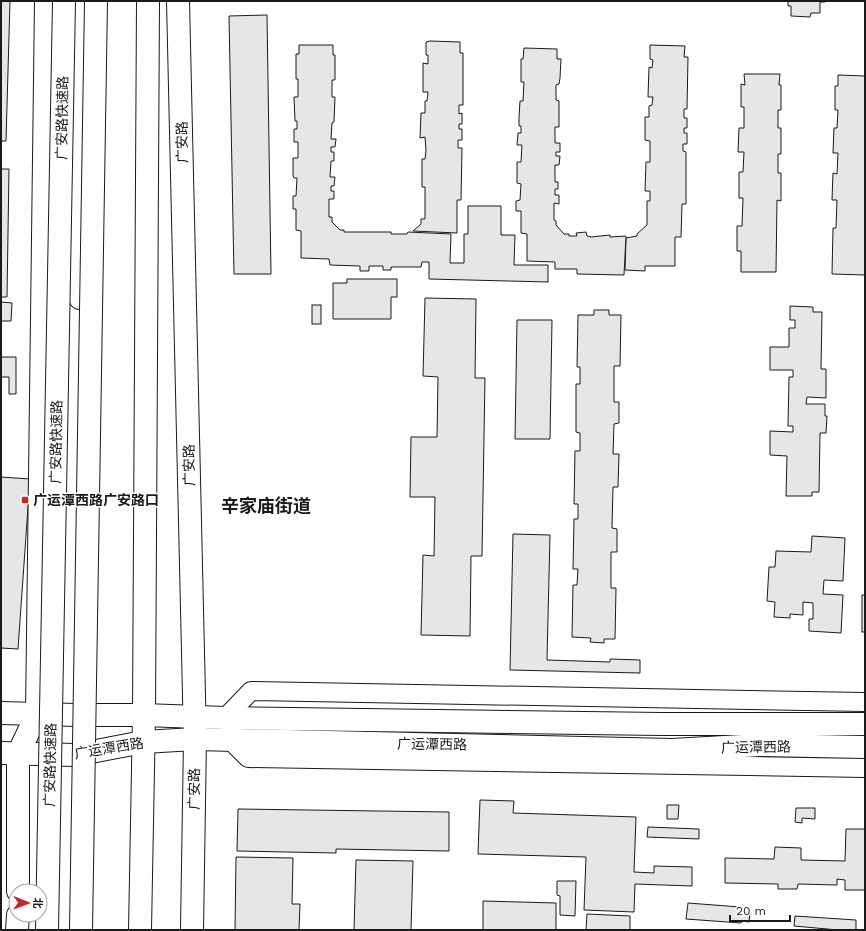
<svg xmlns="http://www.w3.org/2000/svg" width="866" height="931" viewBox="0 0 866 931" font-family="'Work Sans','Noto Sans SC',sans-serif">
	<rect width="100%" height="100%" fill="#fff"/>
	<g fill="#e6e6e6" stroke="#1a1a1a">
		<path d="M1,1h9l-4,140h-5z"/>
		<path d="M788,1h37v1h-5v11h-9l-1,4 -19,-1v-10h-3z"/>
		<path d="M267,15l4,259h-37l-5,-258z"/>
		<path d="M430,41l30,1v11h3v52h-4v9l3,-1v11h-3v5h3v11h-4v8h4l-1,52h-4v33l-44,-2 8,-7v-5h4v-32h-3v-28h3l1,-9 -1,-13 -5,1 1,-25h4v-12h2l1,-9h-5v-29l5,1v-9h-2v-13z"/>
		<path d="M299,45h34v10h2v25h-3v17h3l-1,25 -2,1 -1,16h5l-1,8h-4v5h3v9h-3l-1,16h5l-1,9h-3v5h3v8h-5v18h3v5l8,8h4v2h47v2h16l1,-2 43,2 -1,29h14v-29h4v-28h33v29h14l-1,30h34v17l-119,-3v-17h-7l-1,5h-30v3h-8v-4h-14v5h-9v-5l-30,-1 -1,-6 -28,-1v-27l-5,-1v-21h-3v-13h3l1,-18h-3l-1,-2v-18h5v-16h-4v-13h3v-8h-2l-1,-24h4v-18h-2v-25h3z"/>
		<path d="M650,45l35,1 -1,11h4l-1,52h-3v9h3v10h-3v5h3v11h-4v7l3,1v52h-4l-1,33h-6v29h-30v5l-20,-1 1,-32 11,-2v-2l10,-9v-24h3v-10h-5l1,-29h4v-21l-5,-1v-23h4v-11l3,-1 1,-8h-5l1,-30 3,1 1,-8 -3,-1z"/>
		<path d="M524,48l33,1v10h4l-1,19 -1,6 -3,1v15l3,1v26h-4v16h5v9h-4v4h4l-1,9h-4v17h3v7h-3v6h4v9l-5,-1v17l2,1v4l8,9h5v2h8l-1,-3 10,-1 1,4 4,1 19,-2v2l16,-1 -2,39 -47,-1v-5h-22v-7l-28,-1v-27l-6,-1v-22h-5v-10l4,-1 1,-16 -4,-1v-21h4l1,-17h-5l1,-12h3v-7h-2v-8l1,-17h3l1,-19h-3v-23h2z"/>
		<path d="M744,74h36l-1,11h2v25h-3v18h3v26h-3v19h3v28l-4,-1 -1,72h-35v-21h-4v-25h5l1,-28h-4v-26h4l1,-20h-6l1,-24h5v-21h-3v-23l4,1z"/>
		<path d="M838,75l27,1v199l-33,-1 1,-46h3l1,-28h-5l1,-27 4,1 1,-21h-5l1,-25h3l1,-18h-3v-24h3z"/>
		<path d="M1,169h8l-2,128h-6z"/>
		<path d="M347,279h50v18h-6v22h-58v-36h14z"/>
		<path d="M425,298l51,1 -1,79h10l-3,178h-11l-1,80 -49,-1 2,-80 11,1 1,-59h-25l1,-60h26l1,-60 -15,-1z"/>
		<path d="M1,302l11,1 -1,18h-10z"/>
		<rect x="312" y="305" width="9" height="19"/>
		<path d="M790,306l23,1v5h9l-1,57h5v29l-19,-1 -1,7h19v12h2l-1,17h-6l-1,59h-7v4h-26l1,-40 -17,-1v-24l23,1v-6h-5l1,-49h4v-7h-23v-23h19v-19h6v-8h-5z"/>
		<path d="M594,310h15v5h12l-1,51h-6v36h5v21l-5,1 -1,30h6l-1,33h-5l-1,41 5,1v23h-6v36h5l-1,51h-11v4l-14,-1 1,-4 -19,-1 1,-52h4l1,-16h-5l1,-50h4v-15h-4l1,-53h5v-18l-4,-1v-48h4v-17h-3l1,-52h16z"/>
		<path d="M517,320h35l-2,119h-35z"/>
		<path d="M1,357h15v37h-7v-17h-8z"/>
		<path d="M1,477l29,2 -12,170 -17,-1z"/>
		<path d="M513,534l37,1 -3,125 63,2v-3l30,1v13l-130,-3z"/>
		<path d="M812,536l33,2 -2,43 -19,-1 -1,14 20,1 -2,38 -32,-2v-12h4v-16l-10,-1v13l-13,-1v4l-16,-1 1,-15 -8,-1 2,-34h6l1,-16 35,1z"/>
		<rect x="862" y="595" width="3" height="37"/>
		<path d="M480,800l34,1 -1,12 123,4 -2,55 20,1v-7l38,1v19l-57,-2 -1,28 -50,-2 2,-53 -108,-3z"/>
		<path d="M667,805h12l-1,14h-11z"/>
		<path d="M796,808h19v11l-13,-1v5l-7,-1z"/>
		<path d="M238,809l211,3v39l-113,-2v4l-99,-2z"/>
		<path d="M648,827l51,2v10l-52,-2z"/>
		<path d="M846,829h19v61h-20v-10l-8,-1v6l-39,-1 -1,5h-19v-5l-53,-1v-25l49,1 1,-12 26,1v12l44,1z"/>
		<path d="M236,857l57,1 -1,46h8l-1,26h-64z"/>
		<path d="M356,860l57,1 -2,69h-57z"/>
		<path d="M557,881h19l-1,35 -15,-1v-19l-3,-1z"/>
		<path d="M483,901l73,2v27h-73z"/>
		<path d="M688,903l52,4v2l5,1v3h5l-1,9 -7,-1 -1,2 -55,-4z"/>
		<path d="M587,914l43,2v14h-44z"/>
		<path d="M795,916l61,4v10h-18l-44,-4z"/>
	</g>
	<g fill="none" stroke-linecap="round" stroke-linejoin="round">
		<g stroke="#1a1a1a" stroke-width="20">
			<g id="street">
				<path d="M225,718l26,-27 614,11"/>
				<path d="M229,739l19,19 617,10"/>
			</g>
		</g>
		<g stroke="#1a1a1a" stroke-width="24">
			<g id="secondary">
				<path d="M79,1l4,44 -3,253"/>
				<path d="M178,1l17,738 -3,191"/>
				<path d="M1,713l75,2h68l81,3 437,6h203"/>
				<path d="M1,753l74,2 68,-13 52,-3 477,11 88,-5 105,2"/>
				<path d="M18,891v-137l19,-40 9,-713"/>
				<path d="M17,930l1,-15"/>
				<path d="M140,930l4,-215 4,-714"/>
			</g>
		</g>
		<use href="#street" stroke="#fff" stroke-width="18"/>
		<use href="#secondary" stroke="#fff" stroke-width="22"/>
		<g stroke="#1a1a1a" stroke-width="24" stroke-linecap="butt">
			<g id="highway-bridge">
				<path d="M47,930l17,-929"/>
				<path d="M81,930l15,-929"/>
			</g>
		</g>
		<use href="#highway-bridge" stroke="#fff" stroke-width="22"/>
	</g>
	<rect fill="#c62828" stroke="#fff" stroke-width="1.5" x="21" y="496" width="8" height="8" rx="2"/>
	<g text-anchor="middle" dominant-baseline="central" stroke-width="3" stroke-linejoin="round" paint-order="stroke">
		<g font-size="14" fill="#1a1a1a" stroke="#fff">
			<text transform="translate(62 118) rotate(-89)">广安路快速路</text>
			<text transform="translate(182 142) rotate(-91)">广安路</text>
			<text transform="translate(56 442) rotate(-89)">广安路快速路</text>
			<text transform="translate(189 465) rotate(-91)">广安路</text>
			<text transform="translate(432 744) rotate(1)">广运潭西路</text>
			<text transform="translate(756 747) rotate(-1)">广运潭西路</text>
			<text transform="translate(109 748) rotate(-9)">广运潭西路</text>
			<text transform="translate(50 765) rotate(-89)">广安路快速路</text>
			<text transform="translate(194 789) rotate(-89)">广安路</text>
		</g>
		<g font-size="14" font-weight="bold" fill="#1a1a1a" stroke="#fff" text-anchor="start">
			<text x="33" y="500">广运潭西路广安路口</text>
		</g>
		<g font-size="18" font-weight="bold" fill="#1a1a1a" stroke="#fff">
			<text x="266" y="505">辛家庙街道</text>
		</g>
	</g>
	<rect width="866" height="931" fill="none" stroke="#1a1a1a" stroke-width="4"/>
	<g transform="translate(28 903) rotate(91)"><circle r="19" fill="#ffffff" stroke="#a3a3a3"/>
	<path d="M0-3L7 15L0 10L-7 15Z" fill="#c62828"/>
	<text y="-6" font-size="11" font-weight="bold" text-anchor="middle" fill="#1a1a1a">北</text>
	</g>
	<path d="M730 915v6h60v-6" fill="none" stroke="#1a1a1a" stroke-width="2"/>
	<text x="736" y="915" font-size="12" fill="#1a1a1a" stroke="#ffffff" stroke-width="3" paint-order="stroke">20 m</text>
</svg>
